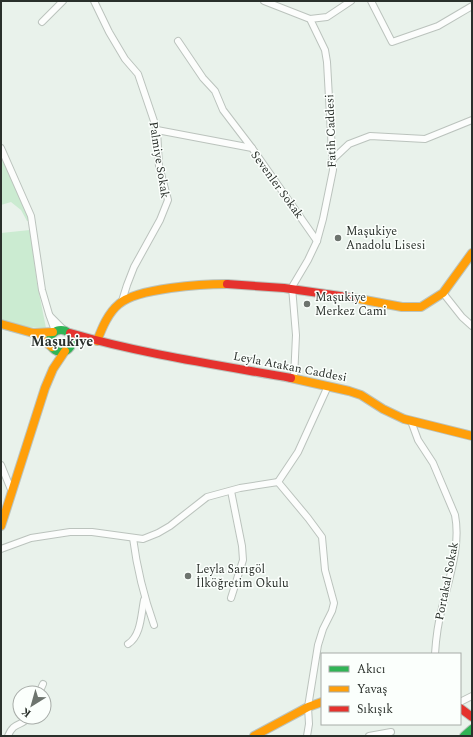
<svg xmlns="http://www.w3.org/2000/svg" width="473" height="737" viewBox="0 0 473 737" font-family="Spectral,serif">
	<rect width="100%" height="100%" fill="#e9f2eb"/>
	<g fill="#cbebd1">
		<path d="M1,158l17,33 11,30h-2l-6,-11 -10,-8 -10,3z"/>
		<path d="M30,230l7,53 9,45 -22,-1 -23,-7v-87z"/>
	</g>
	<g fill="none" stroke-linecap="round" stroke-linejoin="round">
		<g stroke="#bbc3bd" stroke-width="8">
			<g id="street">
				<path d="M94,1l15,31 16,27 13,15 19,56 2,36 9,34 -8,20 -26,47 -7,18 -5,16"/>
				<path d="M264,1l46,18 15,31 2,12 6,108 -10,49 -6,22 -9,19 -16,27 4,48 -2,44"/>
				<path d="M371,1l21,41 46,-16 34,-20"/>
				<path d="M310,19l17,-2 24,-16"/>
				<path d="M42,22l21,-21"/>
				<path d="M178,41l25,37 12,13 8,19 29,38"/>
				<path d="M157,130l95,18 65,93"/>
				<path d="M1,148l30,68 11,74 7,24 6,17"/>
				<path d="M332,160l17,-16 21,-8 55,3 47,-19"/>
				<path d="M443,293l19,24 10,9"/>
				<path d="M50,316l14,14"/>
				<path d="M411,421l7,19 15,23 22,52c6,31 -6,63 -13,93 -4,15 -6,30 -7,46"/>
				<path d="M1,465l11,27"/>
				<path d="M278,482l30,36 14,19 3,33 9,33 -2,8 -9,18 -5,16 -10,62 1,17 -2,12"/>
				<path d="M278,482l20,-30 30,-66"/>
				<path d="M231,491l11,55 1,14 -12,38"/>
				<path d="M133,538c4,31 11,59 21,87"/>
				<path d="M1,549l30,-11 39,-6h22l51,7 15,-6 12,-7 37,-29 33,-9 38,-6"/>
				<path d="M128,644c13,-8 13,-29 16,-44"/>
				<path d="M39,693l4,-9"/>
				<path d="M460,702l12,-6"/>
				<path d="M8,736c6,-15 13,-9 21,-19"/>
				<path d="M369,736l22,-4"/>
			</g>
		</g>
		<g stroke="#bbc3bd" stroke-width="10">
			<g id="fast">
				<circle cx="61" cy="341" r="11"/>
				<path d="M464,736l8,-7"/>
			</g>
		</g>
		<g stroke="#bbc3bd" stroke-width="10">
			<g id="slow">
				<path d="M354,298l48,9h19l22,-14 29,-40"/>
				<path d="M1,324l32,9 20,-1"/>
				<path d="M33,333l19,14"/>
				<path d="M97,341c5,-13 11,-28 22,-37 18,-16 84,-20 108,-20"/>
				<path d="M291,378l58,13 12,4 22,14 21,10 68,17"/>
				<path d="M1,526l44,-138 8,-19 12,-18"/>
				<path d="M254,736l54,-29 14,-5"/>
			</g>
		</g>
		<g stroke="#bbc3bd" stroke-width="10">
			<g id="jam">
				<path d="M227,284l57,4 70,10"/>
				<path d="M70,333c72,21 148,32 221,45"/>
				<path d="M460,708l12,9"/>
			</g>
		</g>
		<use href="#street" stroke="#fcfdfc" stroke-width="6"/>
		<use href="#fast" stroke="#30b455" stroke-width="8"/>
		<use href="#slow" stroke="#ff9f0a" stroke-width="8"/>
		<use href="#jam" stroke="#e5322d" stroke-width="8"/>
	</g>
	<g fill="#6d746e" stroke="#fbfffc" stroke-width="1.5">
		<circle cx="338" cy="238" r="4"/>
		<circle cx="307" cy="304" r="4"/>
		<circle cx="188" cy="576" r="4"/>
	</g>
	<g text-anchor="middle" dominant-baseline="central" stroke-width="3" stroke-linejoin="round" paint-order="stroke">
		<g font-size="12" fill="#2a302b" stroke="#fbfffc">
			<text transform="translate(331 131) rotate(-92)">Fatih Caddesi</text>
			<text transform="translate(159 160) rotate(81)">Palmiye Sokak</text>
			<text transform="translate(277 185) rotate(54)">Sevenler Sokak</text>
			<text transform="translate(290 367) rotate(11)">Leyla Atakan Caddesi</text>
			<text transform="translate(447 581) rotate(-79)">Portakal Sokak</text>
		</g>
		<g font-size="12" fill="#2a302b" stroke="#fbfffc" text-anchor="start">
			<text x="346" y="231">Maşukiye<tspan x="346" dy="14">Anadolu Lisesi</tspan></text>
			<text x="315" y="297">Maşukiye<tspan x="315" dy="14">Merkez Cami</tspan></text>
			<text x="196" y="569">Leyla Sarıgöl<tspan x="196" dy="14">İlköğretim Okulu</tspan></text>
		</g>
		<g font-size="14" font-weight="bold" fill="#2a302b" stroke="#fbfffc">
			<text x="62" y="341">Maşukiye</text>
		</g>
	</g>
	<rect width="473" height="737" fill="none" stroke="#2a302b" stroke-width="4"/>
	<rect x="321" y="653" width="140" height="72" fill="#fbfffc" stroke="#a7aca8"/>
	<rect x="329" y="666" width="20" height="6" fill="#30b455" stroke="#a7aca8"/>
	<text x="357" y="673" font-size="12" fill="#2a302b">Akıcı</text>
	<rect x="329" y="686" width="20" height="6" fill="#ff9f0a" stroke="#a7aca8"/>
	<text x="357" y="693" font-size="12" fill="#2a302b">Yavaş</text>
	<rect x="329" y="706" width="20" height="6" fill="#e5322d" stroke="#a7aca8"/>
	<text x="357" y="713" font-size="12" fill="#2a302b">Sıkışık</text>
	<g transform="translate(32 705) rotate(217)"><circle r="19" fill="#fbfffc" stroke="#a7aca8"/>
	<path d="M0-3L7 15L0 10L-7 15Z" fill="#6d746e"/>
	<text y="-6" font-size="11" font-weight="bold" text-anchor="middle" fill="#2a302b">K</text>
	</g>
</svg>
